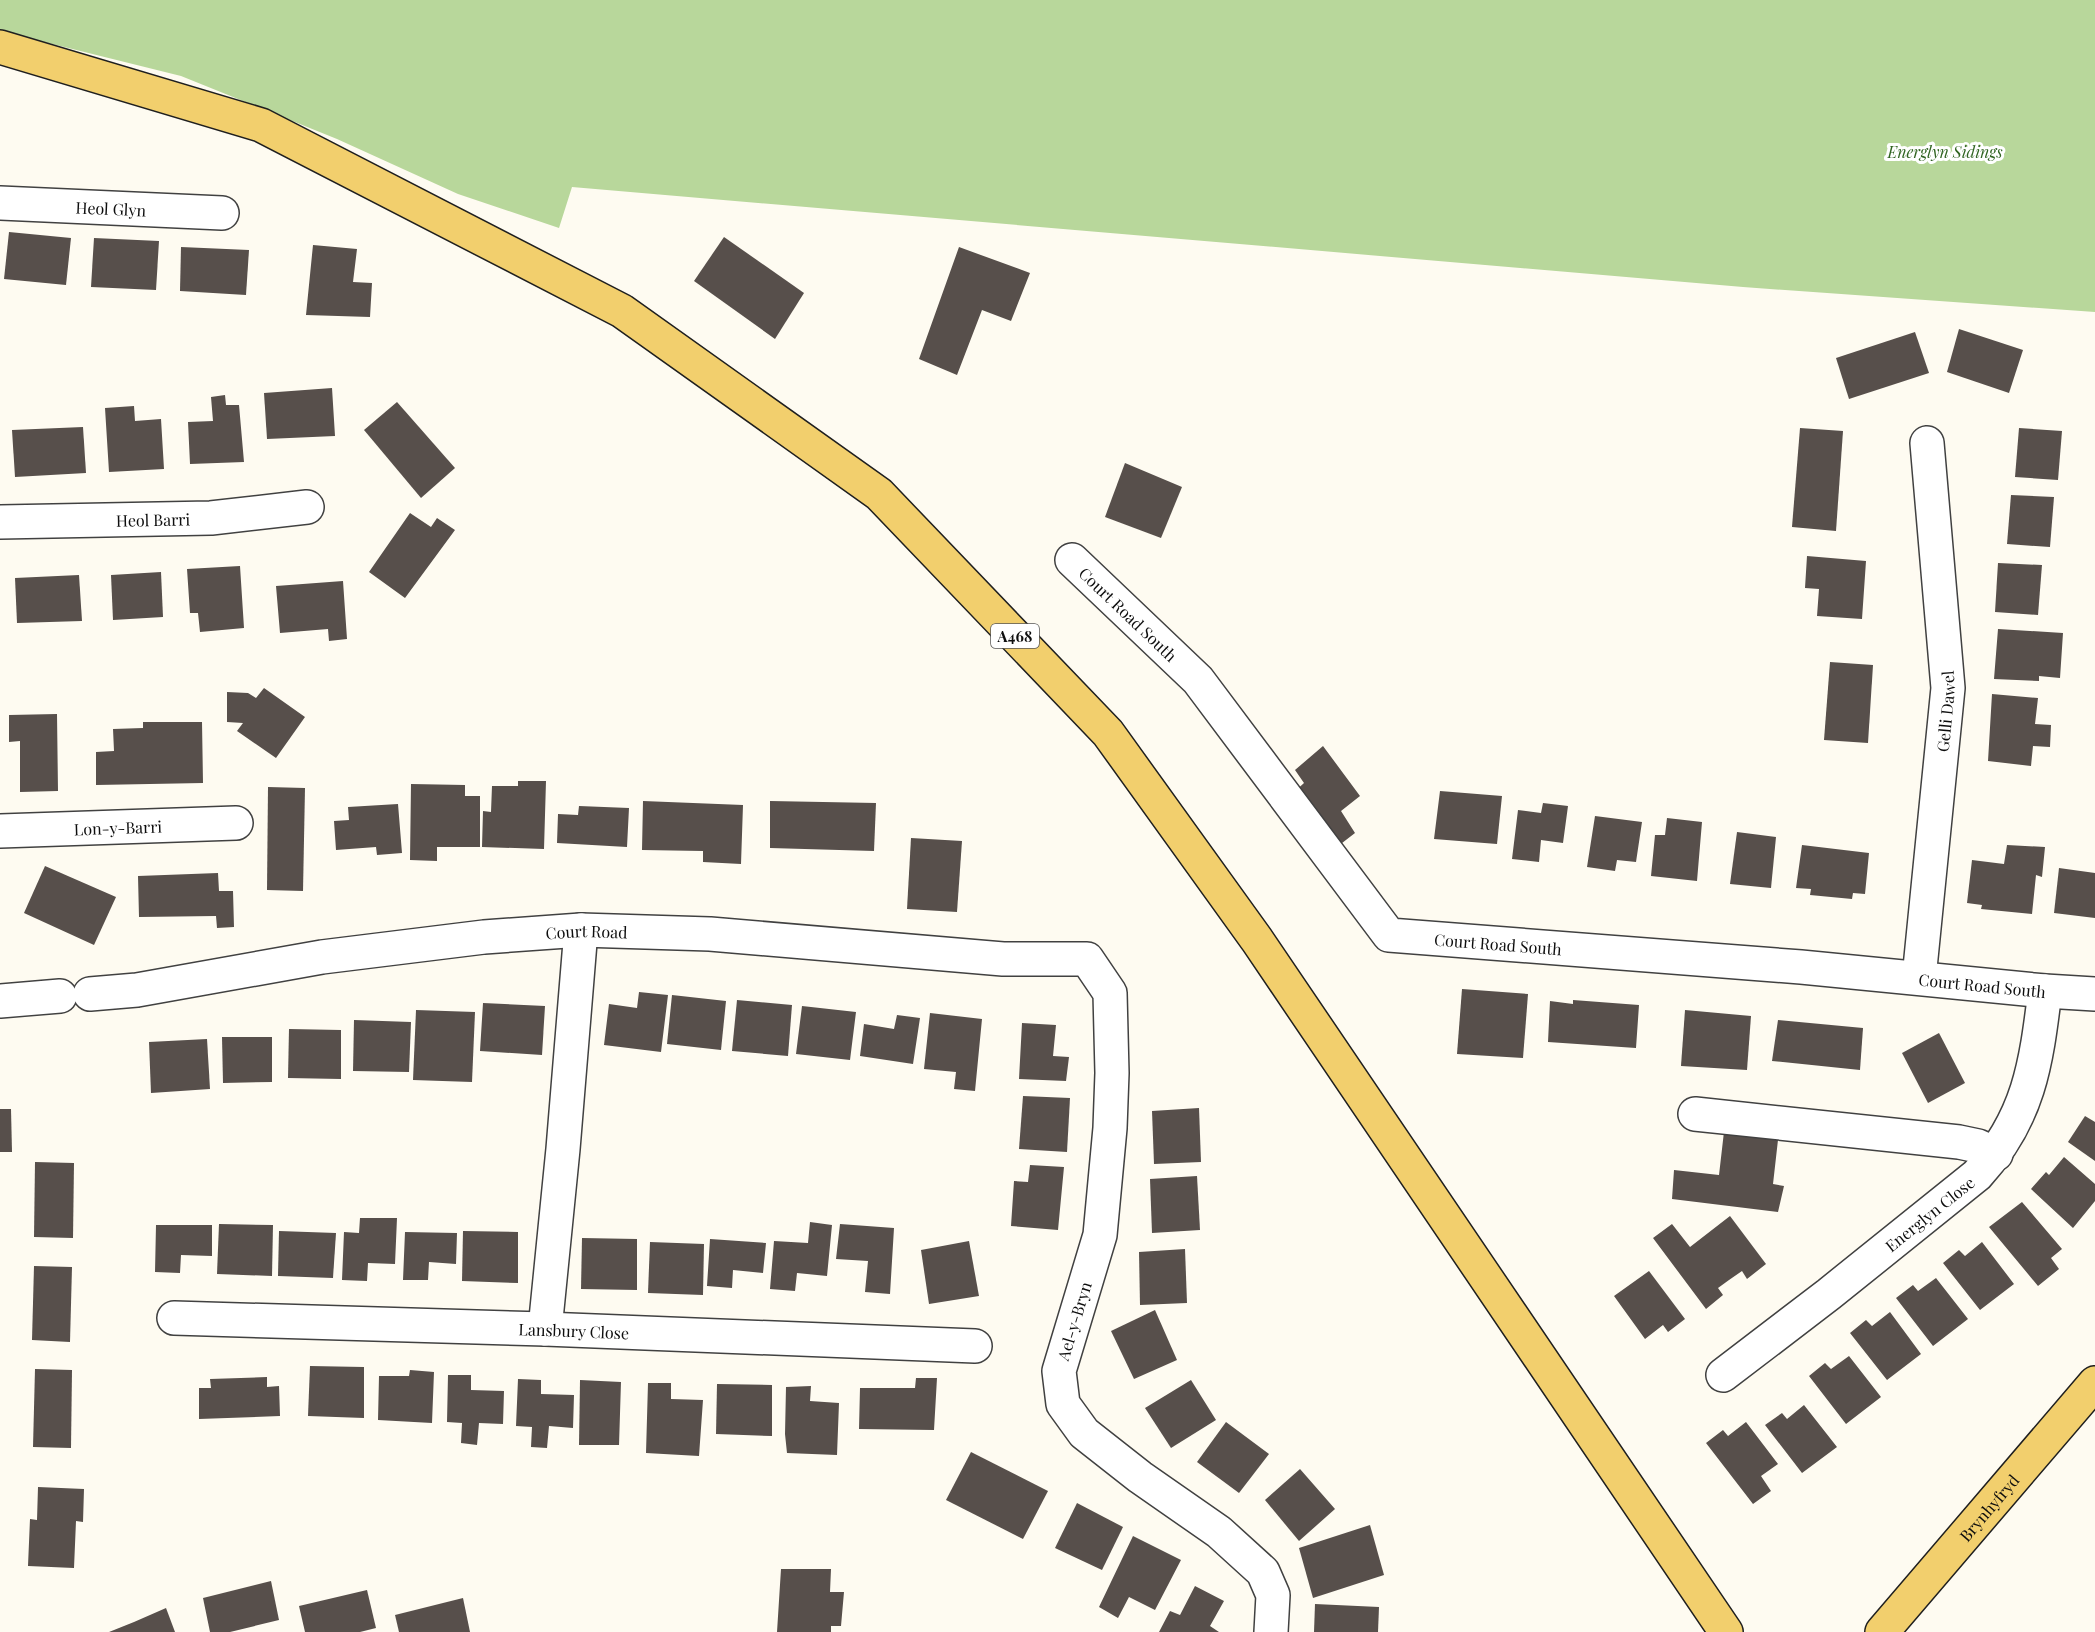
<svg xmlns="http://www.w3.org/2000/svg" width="2095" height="1632" viewBox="0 0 2095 1632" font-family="'Playfair Display',serif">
	<rect width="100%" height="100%" fill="#fefbf1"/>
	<path fill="#b8d79b" d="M0,0h2095v312l-352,-25 -1171,-100 -13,41 -101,-34 -121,-55 -156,-63 -181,-45z"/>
	<g fill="#574f4b">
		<path d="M9,232l62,6 -5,47 -62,-6z"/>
		<path d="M724,237l80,56 -29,46 -81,-58z"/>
		<path d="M94,238l65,3 -3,49 -65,-3z"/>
		<path d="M313,245l44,4 -4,33 19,1 -2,34 -64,-2z"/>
		<path d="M181,247l68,3 -3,45 -66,-4z"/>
		<path d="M959,247l71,26 -19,48 -29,-11 -25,65 -38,-16z"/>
		<path d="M1959,329l64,21 -14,43 -62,-21z"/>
		<path d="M1915,332l14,41 -80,26 -13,-41z"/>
		<path d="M332,388l3,48 -68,3 -3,-46z"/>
		<path d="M225,395l1,10h13l5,57 -54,2 -2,-42 25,-1 -2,-24z"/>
		<path d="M397,402l58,66 -34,30 -57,-68z"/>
		<path d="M134,406l1,15 26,-2 3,50 -55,3 -4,-64z"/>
		<path d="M83,427l3,46 -71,4 -3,-47z"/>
		<path d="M1800,428l43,3 -7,100 -44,-4z"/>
		<path d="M2019,428l43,3 -4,49 -43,-3z"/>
		<path d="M1125,463l57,24 -21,51 -56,-21z"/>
		<path d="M2011,495l43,2 -4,50 -43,-3z"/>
		<path d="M410,513l21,14 6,-9 18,12 -50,68 -36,-26z"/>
		<path d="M1807,556l59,5 -4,58 -45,-3 2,-27 -14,-1z"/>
		<path d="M1998,563l44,2 -4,50 -43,-3z"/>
		<path d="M240,566l4,62 -44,4 -2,-19h-8l-3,-44z"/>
		<path d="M161,572l2,45 -50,3 -2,-45z"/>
		<path d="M79,575l3,46 -65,2 -2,-45z"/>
		<path d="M343,581l4,58 -18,2 -1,-12 -48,4 -4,-47z"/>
		<path d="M1998,629l65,4 -3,45 -21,-2v5l-45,-2z"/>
		<path d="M1830,662l43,3 -5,78 -44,-3z"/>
		<path d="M264,688l41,29 -29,41 -39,-27 6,-8 -16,-1v-30l21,1 8,5z"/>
		<path d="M1992,694l46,4 -3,26 16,1 -1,22 -17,-1 -2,20 -43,-5z"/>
		<path d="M57,714l1,77 -38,1v-51l-11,1v-27z"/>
		<path d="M143,722h59l1,61 -107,2v-33l18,-1 -1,-22 30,-1z"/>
		<path d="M1323,746l37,50 -19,15 14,22 -22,17 -41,-56 12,-11 -9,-13z"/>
		<path d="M518,781h28l-2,68 -62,-2 1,-36 8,1 1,-26h26z"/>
		<path d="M411,784l54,1v11h15v51h-43v14l-27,-1z"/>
		<path d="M268,787l37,1 -2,103 -36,-1z"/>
		<path d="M1440,791l62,5 -5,48 -63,-5z"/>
		<path d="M643,801l100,4 -2,59 -38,-2v-11l-61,-1z"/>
		<path d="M770,801l106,2 -2,48 -104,-3z"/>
		<path d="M1543,803l25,3 -5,37 -22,-3 -2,22 -27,-3 6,-49 23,3z"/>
		<path d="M398,804l4,49 -25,2 -1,-8 -40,3 -2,-29 15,-1 -1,-13z"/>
		<path d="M579,806l50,2 -2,39 -70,-4 1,-29 20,1z"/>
		<path d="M1595,816l47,6 -6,40 -19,-2 -2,11 -28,-4z"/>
		<path d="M1667,818l35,4 -5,59 -46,-5 4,-41h10z"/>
		<path d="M1737,832l39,5 -5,51 -41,-4z"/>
		<path d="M911,838l51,3 -5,71 -50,-3z"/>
		<path d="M1802,845l67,8 -4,41 -12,-1 -1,6 -42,-4 1,-6 -15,-1z"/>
		<path d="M2007,845l38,2 -3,30 -6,-2 -4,39 -51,-5 1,-4 -15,-2 5,-43 32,4z"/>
		<path d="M45,866l71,31 -22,48 -70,-32z"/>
		<path d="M2059,868l36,5v45l-41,-5z"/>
		<path d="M218,873l1,18h14l1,36 -17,1 -1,-12 -77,1 -1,-41z"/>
		<path d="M1462,989l66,5 -5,64 -66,-4z"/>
		<path d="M639,992l29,3 -7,57 -57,-7 5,-41 28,4z"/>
		<path d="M672,995l54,6 -5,49 -54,-6z"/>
		<path d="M737,1000l55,5 -4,51 -56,-5z"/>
		<path d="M1573,1000l66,5 -3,43 -88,-6 2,-41 23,3z"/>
		<path d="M483,1003l62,3 -3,49 -62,-4z"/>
		<path d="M802,1006l54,6 -6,48 -54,-6z"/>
		<path d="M416,1010l59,2 -3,70 -59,-2z"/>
		<path d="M1685,1010l66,6 -4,54 -66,-4z"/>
		<path d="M930,1013l52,6 -7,72 -21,-2 2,-17 -32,-3z"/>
		<path d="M897,1015l23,3 -7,46 -53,-8 4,-32 30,5z"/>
		<path d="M354,1020l57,2 -2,50 -56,-1z"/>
		<path d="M1778,1020l85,8 -3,42 -88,-9z"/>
		<path d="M1022,1023l34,2 -3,31 16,1 -3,24 -47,-2z"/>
		<path d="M289,1029l52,1v49l-53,-1z"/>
		<path d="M1939,1033l26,50 -37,20 -26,-50z"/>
		<path d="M222,1037h50v45l-49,1z"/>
		<path d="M207,1039l3,50 -59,4 -2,-51z"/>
		<path d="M1023,1096l47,2 -3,54 -48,-3z"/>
		<path d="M1199,1108l2,54 -47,2 -2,-53z"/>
		<path d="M0,1109h11l1,43h-12z"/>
		<path d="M2085,1116l10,6v39l-27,-19z"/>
		<path d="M1725,1123l54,8 -6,53 11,2 -6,26 -106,-13 2,-29 45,5z"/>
		<path d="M2064,1157l31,27v17l-22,27 -42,-39 15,-17 3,3z"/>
		<path d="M35,1162l39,1 -1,75 -39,-1z"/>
		<path d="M1030,1165l34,2 -6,63 -47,-4 3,-45 14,1z"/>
		<path d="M1197,1176l3,54 -48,3 -2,-54z"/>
		<path d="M2022,1202l40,47 -11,9 8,11 -21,17 -49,-59z"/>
		<path d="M1730,1216l36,48 -19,15 -5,-8 -13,9 -11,8 5,7 -17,14 -53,-71 19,-14 18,23z"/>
		<path d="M360,1218h37l-2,46 -27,-1 -1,18 -25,-1 2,-48 15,1z"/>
		<path d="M810,1222l22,3 -5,51 -30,-3 -2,18 -25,-2 4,-48 34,2z"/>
		<path d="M219,1224l54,1 -1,51 -55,-2z"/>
		<path d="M840,1224l54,4 -4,66 -25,-2 3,-31 -32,-2z"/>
		<path d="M156,1225h56v31l-31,-1 -1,18 -25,-1z"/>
		<path d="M279,1231l57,2 -3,45 -55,-2z"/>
		<path d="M463,1231l55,1v51l-56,-2z"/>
		<path d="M405,1232l52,1 -1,31 -27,-2 -1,18h-25z"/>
		<path d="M582,1238l55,1v51l-56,-1z"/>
		<path d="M710,1239l56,4 -3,30 -30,-3 -1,18 -25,-2z"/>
		<path d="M969,1241l10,55 -50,8 -8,-54z"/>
		<path d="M650,1242l54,2 -1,51 -55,-2z"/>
		<path d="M1982,1242l32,42 -34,26 -37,-47 16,-13 6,6z"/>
		<path d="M1185,1249l2,54 -47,2 -1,-53z"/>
		<path d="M34,1266l38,1 -2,75 -38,-2z"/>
		<path d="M1649,1271l36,48 -17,13 -5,-7 -18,14 -31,-43z"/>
		<path d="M1936,1278l32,41 -35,27 -37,-48 17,-13 5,6z"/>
		<path d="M1155,1310l22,50 -43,19 -23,-48z"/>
		<path d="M1890,1312l31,42 -34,26 -37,-47 16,-13 6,6z"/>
		<path d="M1849,1356l32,41 -35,27 -37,-48 16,-13 6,6z"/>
		<path d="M310,1366l54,1v51l-56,-2z"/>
		<path d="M35,1369l37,1 -1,78 -38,-1z"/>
		<path d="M410,1370l24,2 -2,51 -54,-3 1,-44h30z"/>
		<path d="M448,1375h23v15l33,1 -1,33 -24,-1 -2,22 -16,-2 1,-20 -15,-1z"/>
		<path d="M267,1377v10l12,-1 1,30 -81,3v-31h12l-1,-9z"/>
		<path d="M916,1378h21l-3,52 -75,-1 1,-41h55z"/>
		<path d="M518,1379l23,1v14l33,1 -1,33 -24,-2 -2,22 -16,-1 1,-20 -16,-1z"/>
		<path d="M580,1380l41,2 -2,63h-40z"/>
		<path d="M1191,1380l25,40 -45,28 -26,-40z"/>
		<path d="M648,1383h23v16l32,1 -4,56 -53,-3z"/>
		<path d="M717,1384l55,1v51l-56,-2z"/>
		<path d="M811,1386l-1,15 29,2 -2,52 -50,-2 -2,-19 1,-47z"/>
		<path d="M1804,1405l33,42 -35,26 -37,-48 17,-12 5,6z"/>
		<path d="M1226,1422l43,32 -30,39 -42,-31z"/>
		<path d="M1746,1422l32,42 -17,12 10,15 -18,13 -47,-61 17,-13 5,6z"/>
		<path d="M971,1452l77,39 -25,48 -77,-39z"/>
		<path d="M1300,1469l35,40 -36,32 -34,-41z"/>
		<path d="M38,1487l46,2 -1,33 -7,-1 -2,47 -46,-2 2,-47 7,1z"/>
		<path d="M1077,1503l46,24 -21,43 -47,-22z"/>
		<path d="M1370,1525l14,50 -71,23 -14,-50z"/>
		<path d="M1133,1536l48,24 -26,50 -26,-13 -11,21 -19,-11z"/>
		<path d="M781,1569h50l-1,23h14l-3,34h-10v6h-54z"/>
		<path d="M271,1581l8,39 -49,12h-20l-7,-34z"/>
		<path d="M1195,1586l29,15 -14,25 9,6h-60l11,-21 10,4z"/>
		<path d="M367,1590l9,38 -16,4h-55l-6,-26z"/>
		<path d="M463,1598l7,34h-71l-4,-17z"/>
		<path d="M1315,1604l64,3 -1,25h-64z"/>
		<path d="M166,1608l9,24h-66l25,-10z"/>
	</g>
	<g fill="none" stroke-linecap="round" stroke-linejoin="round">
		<g stroke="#414141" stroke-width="36">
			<g id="minor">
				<path id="s1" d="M0,203l222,10"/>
				<path id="s2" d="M0,522l211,-4 96,-11"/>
				<path id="s3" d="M1072,560l126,120 191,255 412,32 244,24 50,3"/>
				<path id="s4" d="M0,831l236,-8"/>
				<path id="s5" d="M1919,978l29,-290 -21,-245"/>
				<path id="s6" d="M90,994l47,-4 185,-33 162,-20 97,-7 129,4 293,25h84l23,34 2,80 -2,55 -10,107 -41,136 4,33 21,29 56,44 79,55 44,40 10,23 -2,37"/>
				<path d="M0,1001l60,-5"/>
				<path d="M1695,1114l264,28 19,4 18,8"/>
				<path id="s7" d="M174,1318l371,11 430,17"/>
				<path d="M545,1329l18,-180 18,-219"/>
				<path id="s8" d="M1723,1375l106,-81 148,-119c52,-57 59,-110 68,-184"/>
			</g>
		</g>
		<g stroke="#1f1f1f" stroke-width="36">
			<g id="major">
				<path d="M0,47l261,78 361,186 257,183 229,239 149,207 469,692"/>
				<path id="s9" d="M1882,1632l213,-249"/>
			</g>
		</g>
		<use href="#minor" stroke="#fff" stroke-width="33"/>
		<use href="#major" stroke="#f2cf6d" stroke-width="33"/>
	</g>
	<g text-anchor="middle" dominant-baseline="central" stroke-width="6" stroke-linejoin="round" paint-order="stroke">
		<rect fill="#fff" stroke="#565656" stroke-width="1.5" x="991" y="624" width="48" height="24" rx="4.5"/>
		<g font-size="15" font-weight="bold" fill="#0e0e0e">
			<text x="1015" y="636">A468</text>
		</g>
		<g font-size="16" font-style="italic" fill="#306421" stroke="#fff">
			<text x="1945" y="151">Energlyn Sidings</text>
		</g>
		<g font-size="16" fill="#0e0e0e" stroke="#fff">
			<text stroke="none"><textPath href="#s1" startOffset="111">Heol Glyn</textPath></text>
			<text stroke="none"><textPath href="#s2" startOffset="153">Heol Barri</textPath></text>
			<text stroke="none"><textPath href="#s3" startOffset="78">Court Road South</textPath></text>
			<text stroke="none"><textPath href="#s5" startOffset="268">Gelli Dawel</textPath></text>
			<text stroke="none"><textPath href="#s4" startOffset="118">Lon-y-Barri</textPath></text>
			<text stroke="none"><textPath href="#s6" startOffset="501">Court Road</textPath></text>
			<text stroke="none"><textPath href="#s3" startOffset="602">Court Road South</textPath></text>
			<text stroke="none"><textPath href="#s3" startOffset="1088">Court Road South</textPath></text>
			<text stroke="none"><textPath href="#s8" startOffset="262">Energlyn Close</textPath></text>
			<text transform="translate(1074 1321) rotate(-73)">Ael-y-Bryn</text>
			<text stroke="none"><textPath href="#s7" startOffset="400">Lansbury Close</textPath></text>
			<text stroke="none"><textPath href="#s9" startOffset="164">Brynhyfryd</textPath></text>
		</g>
	</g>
</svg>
